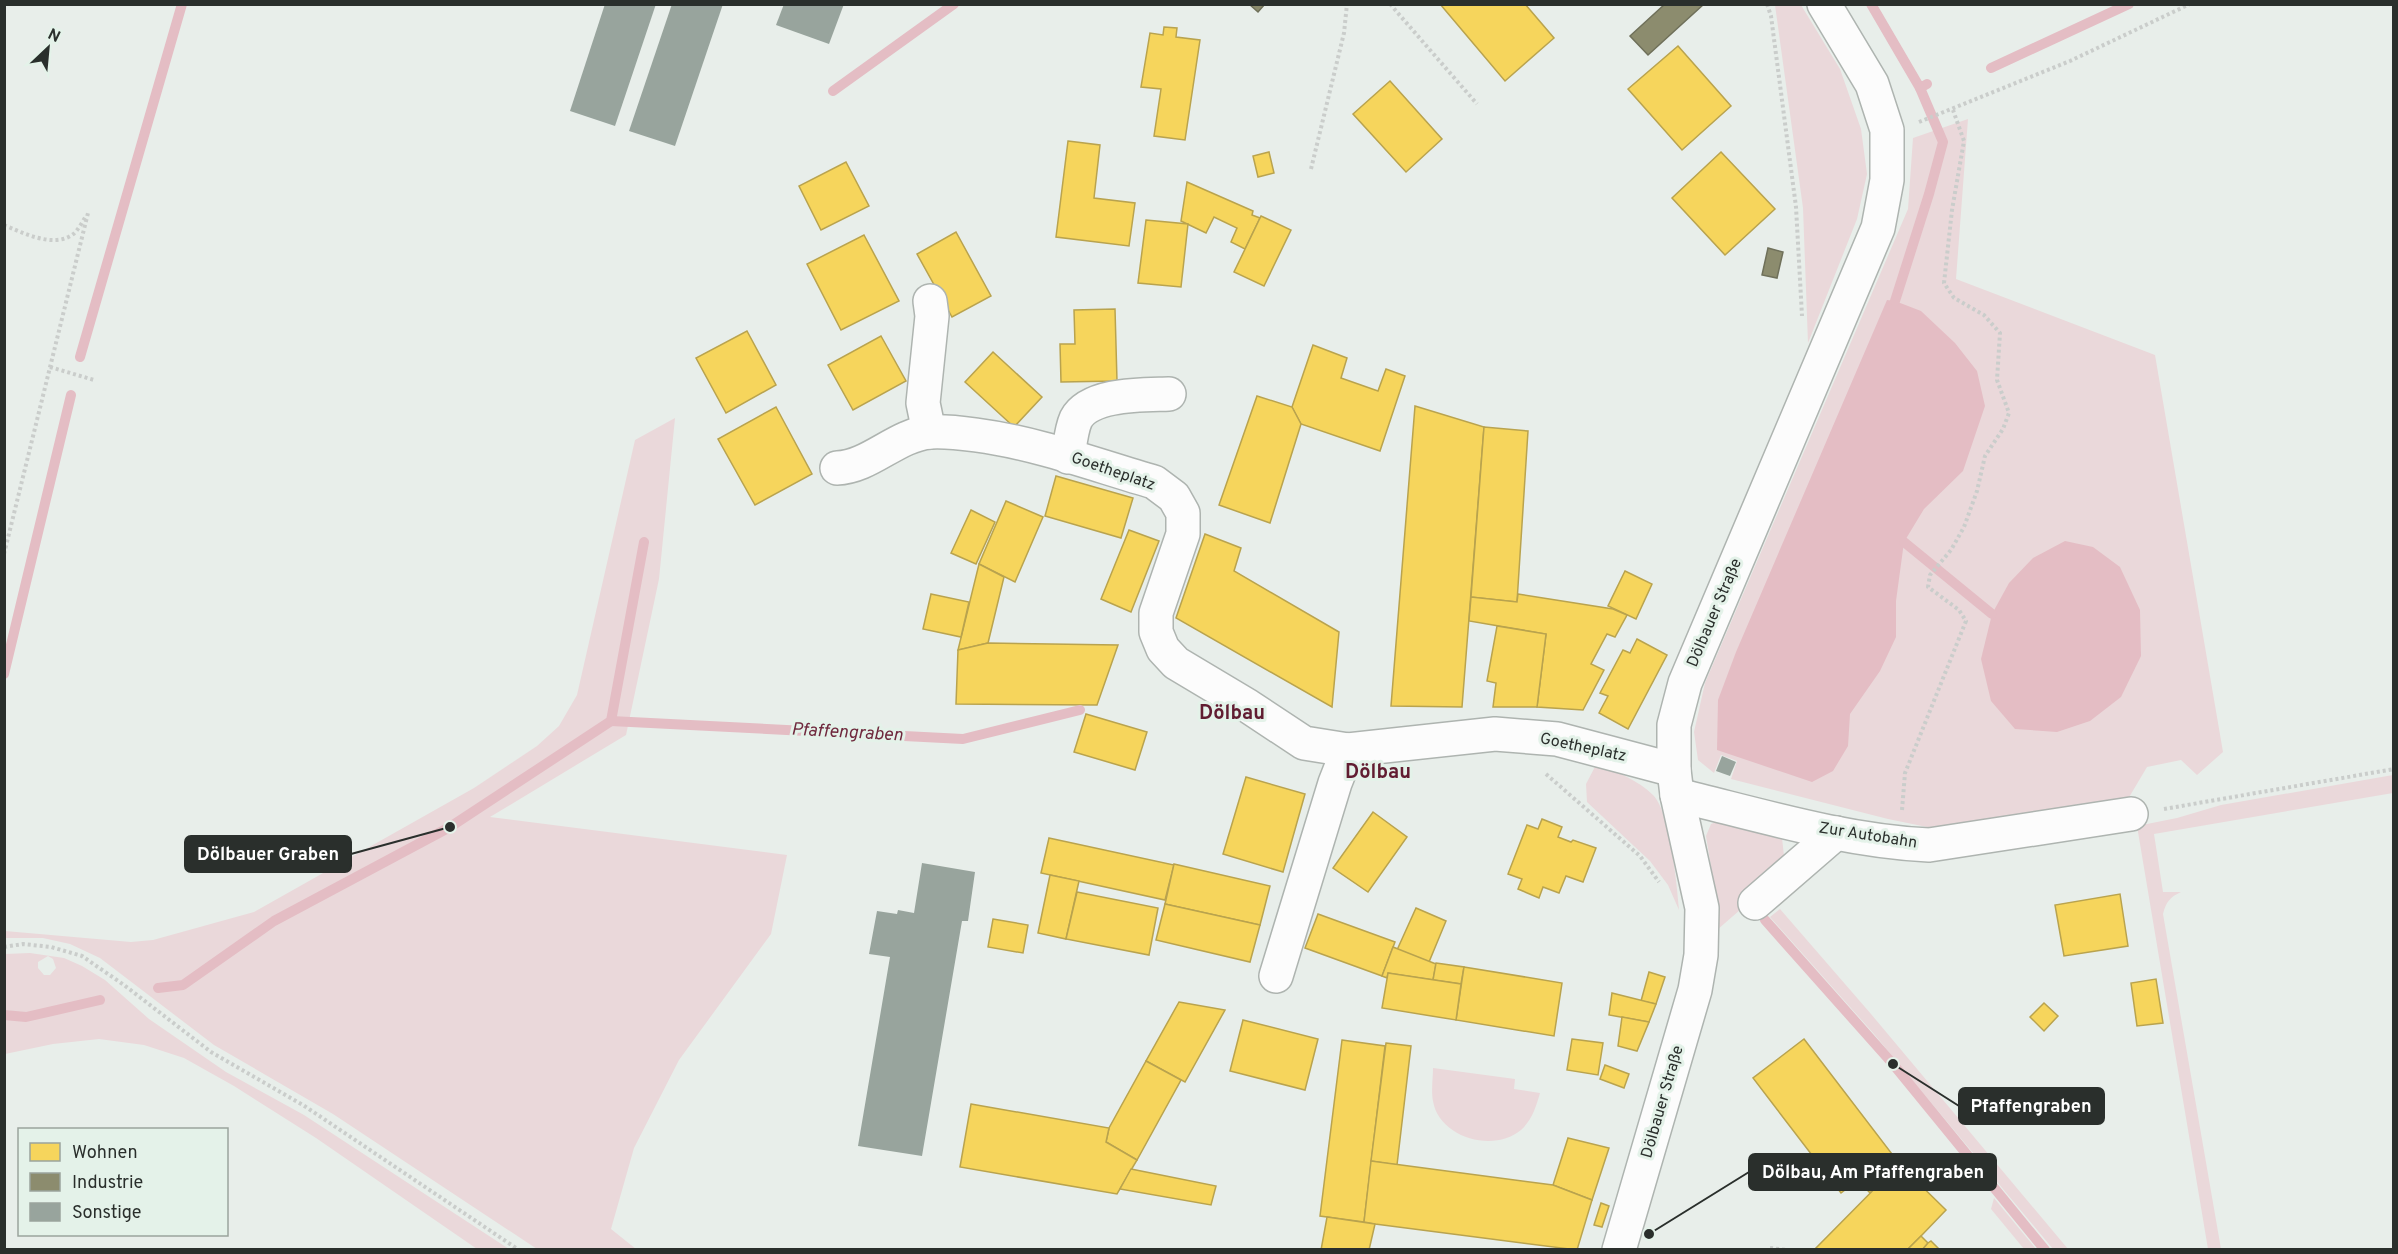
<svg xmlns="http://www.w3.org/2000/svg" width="2398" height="1254" viewBox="0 0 2398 1254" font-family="Overpass,sans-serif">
	<rect width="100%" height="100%" fill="#e8eeea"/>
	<g fill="#ead8da" fill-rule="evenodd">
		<path d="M1775,5h26l39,64 21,60 6,45 -10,45 -49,124 -5,-135z"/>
		<path d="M1968,119l-12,160 199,76 68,397 -26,23 -16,-15 -34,7 -19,32 -196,29 -44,-9 -157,-40 6,-18 -16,-6 -7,18 -16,-13 -4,-28 11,-49 203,-474 5,-71z"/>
		<path d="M675,418l-16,161 -33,156 -136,82 297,38 -16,79 -92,126 -45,88 -23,81 25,20h-99l-204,-135 -119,-69 -114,-87 -30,-14 -27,-6h-38v-7l126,11 22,-2 101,-28 220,-124 63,-42 22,-20 18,-31 58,-255z"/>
		<path d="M1597,763c20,9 41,17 57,33 16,18 23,89 25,114l-11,-25 -18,-24 -63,-59 -1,-18z"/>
		<path d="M2393,775v18l-239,41 9,58h18c-11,5 -15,10 -18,22l58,335h-13l-71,-423 40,-8 44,-13z"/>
		<path d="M1724,819l58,19 2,18 -36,47 -31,27 -2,-39 -9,-55 5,-12z"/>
		<path d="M1780,909l91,105 197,235h-15l-179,-215 -104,-117z"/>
		<path d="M30,953l34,5 18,8 23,14 44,39 77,53 78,43 205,134h-32l-161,-111 -82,-52 -50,-28 -40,-13 -45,-6 -46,5 -48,10v-100zM48,956l5,3 3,9 -6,7h-6l-6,-7v-6z"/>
		<path d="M1433,1068l82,11 -1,10 26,4c-4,14 -8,27 -19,37 -27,23 -82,8 -88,-29 -2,-10 0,-23 0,-33z"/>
		<path d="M1994,1198l42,51h-12l-33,-40z"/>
	</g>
	<g fill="#e4bdc4">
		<path d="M1887,300l8,1 26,10 34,32 22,28 8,35 -22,65 -39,38 -20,33 -8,59v36l-16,34 -30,43 -2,32 -15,25 -21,11 -95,-32 1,-50 18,-48z"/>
		<path d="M2065,541l28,6 27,20 20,43 1,46 -20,41 -31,24 -33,11 -42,-3 -24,-28 -10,-42 11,-45 17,-31 24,-25z"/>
	</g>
	<g fill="#f6d55c" stroke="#b9a34e" stroke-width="1.5">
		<path d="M1440,4h85l29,34 -49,43z"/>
		<path d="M1164,27l13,1 -1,9 24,3 -15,100 -31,-4 7,-47 -20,-2 9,-54 13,2z"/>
		<path d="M1678,46l53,60 -49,44 -54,-61z"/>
		<path d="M1390,81l52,58 -36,33 -53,-58z"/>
		<path d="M1068,141l32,4 -6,53 41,5 -6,43 -73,-9z"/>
		<path d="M1269,152l5,21 -16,4 -5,-21z"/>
		<path d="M1721,152l54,57 -50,46 -53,-57z"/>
		<path d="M846,162l23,44 -48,24 -22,-44z"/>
		<path d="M1187,182l66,29 -1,4 8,3 -15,31 -14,-7 6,-14 -23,-11 -8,16 -25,-12z"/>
		<path d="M1261,216l30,14 -27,56 -30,-14z"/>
		<path d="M1146,220l42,4 -7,63 -43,-4z"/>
		<path d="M956,232l35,64 -39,21 -35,-63z"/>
		<path d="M864,235l35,66 -58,29 -34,-66z"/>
		<path d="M1115,309l2,72 -56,1 -1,-38h15l-1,-34z"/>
		<path d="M747,331l29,54 -50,28 -30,-55z"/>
		<path d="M881,336l25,45 -53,29 -25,-45z"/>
		<path d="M1313,345l34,13 -6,20 37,13 8,-22 19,7 -25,75 -79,-27 -9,-17z"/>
		<path d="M993,352l49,45 -28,30 -49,-45z"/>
		<path d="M1257,396l35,11 9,17 -31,99 -51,-18z"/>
		<path d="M1415,406l69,21 -22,280 -71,-1z"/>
		<path d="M776,407l36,67 -57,31 -37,-66z"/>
		<path d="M1484,427l44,4 -11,171 -46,-5z"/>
		<path d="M1056,476l77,22 -12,40 -76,-22z"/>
		<path d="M1006,501l37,16 -28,65 -36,-18z"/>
		<path d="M971,510l24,12 -19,42 -25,-11z"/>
		<path d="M1129,530l30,11 -28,71 -30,-13z"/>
		<path d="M1205,534l36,14 -7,23 105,61 -7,75 -156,-89z"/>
		<path d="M979,564l25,13 -16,66 -30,7z"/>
		<path d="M1625,571l27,13 -16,35 -28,-13z"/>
		<path d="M931,594l38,8 -8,35 -38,-8z"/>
		<path d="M1518,594l95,15 14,6 -12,22 -8,-3 -16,30 13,6 -21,40 -46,-3 9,-73 -77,-13 2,-24 46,5z"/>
		<path d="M1497,626l49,8 -9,73h-44l3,-24 -9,-2z"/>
		<path d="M1637,639l30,16 -39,74 -29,-16 9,-17 -8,-3 23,-43 7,3z"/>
		<path d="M988,643l130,2 -21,60 -141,-1 2,-54z"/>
		<path d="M1086,714l61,18 -12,38 -61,-18z"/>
		<path d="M1246,777l59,17 -22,78 -60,-18z"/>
		<path d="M1373,812l34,25 -39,55 -35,-24z"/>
		<path d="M1542,819l20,8 -4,10 13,5 2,-2 23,8 -13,34 -17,-6 -7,17 -16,-6 -4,11 -21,-9 4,-10 -14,-5 19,-49 11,4z"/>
		<path d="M1049,838l125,27 -9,35 -124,-27z"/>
		<path d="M1174,864l96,22 -10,39 -95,-21z"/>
		<path d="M1050,875l29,6 -13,58 -28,-6z"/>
		<path d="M1077,892l81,16 -9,47 -83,-16z"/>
		<path d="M2120,894l8,52 -64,10 -9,-51z"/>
		<path d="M1165,904l95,21 -10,37 -94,-22z"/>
		<path d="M1416,908l30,13 -17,41 -32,-12z"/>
		<path d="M1318,914l77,28 -13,34 -77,-28z"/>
		<path d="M993,919l35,6 -5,28 -35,-6z"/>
		<path d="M1393,947l43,17 -3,16 -45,-7 -1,5 -5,-2z"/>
		<path d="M1436,963l28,4 -3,17 -28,-4z"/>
		<path d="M1464,967l98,16 -8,53 -98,-16z"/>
		<path d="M1649,972l16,5 -9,27 -15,-3z"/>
		<path d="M1388,973l73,11 -5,36 -74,-12z"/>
		<path d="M2156,979l7,44 -26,3 -6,-43z"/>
		<path d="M1612,993l44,11 -7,18 -40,-7z"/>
		<path d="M1179,1002l46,8 -40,72 -39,-21z"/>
		<path d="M2044,1003l14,13 -14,15 -14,-14z"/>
		<path d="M1622,1017l27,5 -12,29 -19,-5z"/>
		<path d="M1243,1020l75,19 -13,51 -75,-19z"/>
		<path d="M1572,1039l31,4 -5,32 -31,-5z"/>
		<path d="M1804,1039l88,115 -51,39 -88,-115z"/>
		<path d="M1342,1040l43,6 -21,176 -44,-6z"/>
		<path d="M1386,1043l25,3 -14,119 -26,-4z"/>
		<path d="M1146,1061l35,19 -44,80 -31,-18 3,-14z"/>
		<path d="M1605,1065l24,9 -5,14 -24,-9z"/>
		<path d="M971,1104l138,24 -3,14 31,18 -20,34 -157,-27z"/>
		<path d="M1568,1138l41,10 -17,52 -39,-15z"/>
		<path d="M1889,1156l8,10 -27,27 -12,-13z"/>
		<path d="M1371,1161l182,24 39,15 -15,50 -202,-26 -11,-2z"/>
		<path d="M1899,1164l47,46 -25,26 -14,14h-93z"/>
		<path d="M1131,1169l85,17 -5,19 -91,-16z"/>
		<path d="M1601,1203l8,3 -7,21 -8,-2z"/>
		<path d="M1327,1217l48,7 -6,26h-48z"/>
		<path d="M1921,1236l7,7 -6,7h-15z"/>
		<path d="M1931,1241l9,9h-18l6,-7z"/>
	</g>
	<g fill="#8c8c6e" stroke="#6f705a" stroke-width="1.5">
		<path d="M1249,4h16l-7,8z"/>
		<path d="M1665,4h39l-56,51 -18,-19z"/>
		<path d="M1768,248l15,4 -6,26 -15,-3z"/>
	</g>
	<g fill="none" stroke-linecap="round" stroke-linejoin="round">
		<g stroke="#e4bdc4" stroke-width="10">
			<path d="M1871,4l49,84 7,-4"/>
			<path d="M1991,68l138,-64"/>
			<path d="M833,91l121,-87"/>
			<path d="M1895,301l34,-107 14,-52 -23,-54"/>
			<path d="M80,357l102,-353"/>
			<path d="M1904,542l88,72"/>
			<path d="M4,674l67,-279"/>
			<path d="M611,721l352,18 117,-29"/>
			<path d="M1765,920l128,144 152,186"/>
			<path d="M158,988l25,-3 91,-64 176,-94 161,-106 33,-179"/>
			<path d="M4,1015l22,2 74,-17"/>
		</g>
	</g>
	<g fill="#98a49d">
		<path d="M605,4h51l-41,122 -45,-15z"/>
		<path d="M672,4h51l-48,142 -46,-15z"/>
		<path d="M784,4h60l-15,40 -53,-19z"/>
		<path d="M1722,756l14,6 -6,14 -14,-5z"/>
		<path d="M922,863l53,9 -7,49h-6l-40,235 -64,-10 32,-189 -21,-3 8,-43 20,3 1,-4 16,3z"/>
	</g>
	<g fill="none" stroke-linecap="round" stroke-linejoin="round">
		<g stroke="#aeb4b0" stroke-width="36">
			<g id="minor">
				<path d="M929,432l-6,-29 9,-87 -2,-15"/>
				<path d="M1068,457c2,-12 3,-27 8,-38 14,-26 68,-24 93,-25"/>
				<path d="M837,468c33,-1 59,-33 93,-36 15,-1 31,1 46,3 61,8 119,30 178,47l20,15 9,16v21l-27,79v19l7,17 13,14 72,43 56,37 44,7 147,-16 62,5 117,31"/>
				<path d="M1677,795c83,20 167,46 252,50l202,-31"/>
				<path d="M1755,903l81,-70"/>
				<path d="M1276,976l59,-193 13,-33"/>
				<path d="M1619,1250l76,-260 6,-35 1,-47 -25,-113 -3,-25v-45l11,-42 193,-455 9,-48v-50l-15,-46 -48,-80"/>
			</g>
		</g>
		<g stroke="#cacdcb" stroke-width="4" stroke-dasharray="3 3" stroke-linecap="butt">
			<path d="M1390,4l87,100"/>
			<path d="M1767,4l4,12 25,191 6,109"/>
			<path d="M1919,122l151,-61 120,-57"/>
			<path d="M1311,169l33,-136 3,-29"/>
			<path d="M4,225c19,8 49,23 68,10 6,-4 10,-13 14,-19"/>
			<path d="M50,367l44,13"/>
			<path d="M4,554l84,-341"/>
			<path d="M1546,774l94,82 19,26"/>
			<path d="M2164,809l230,-40"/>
			<path d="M1902,810l3,-37 61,-152 -7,-11 -31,-23 2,-12 21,-25 13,-23 13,-36 8,-35 18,-27 6,-16 -12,-33 3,-47 -16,-18 -30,-17 -10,-15 8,-73 12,-69 -11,-31"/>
			<path d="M4,947l19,-3 28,3 31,9 42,29 87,67 92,53 216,145"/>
			<path d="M1770,1248l17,2"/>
		</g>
		<use href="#minor" stroke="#fcfcfc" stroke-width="33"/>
	</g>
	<g text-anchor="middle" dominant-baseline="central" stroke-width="6" stroke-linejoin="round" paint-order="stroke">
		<g font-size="16" fill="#2a2f2c" stroke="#e4f2e9">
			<text transform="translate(1113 472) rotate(19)">Goetheplatz</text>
			<text transform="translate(1715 613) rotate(-67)">Dölbauer Straße</text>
			<text transform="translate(1583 748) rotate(12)">Goetheplatz</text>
			<text transform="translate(1868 836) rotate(9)">Zur Autobahn</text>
			<text transform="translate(1663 1102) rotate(-74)">Dölbauer Straße</text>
		</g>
		<g font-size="18" font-style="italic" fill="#6f293d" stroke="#e4f2e9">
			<text transform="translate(847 733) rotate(3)">Pfaffengraben</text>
		</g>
		<g font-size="20" font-weight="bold" fill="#611d31" stroke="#e4f2e9">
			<text x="1232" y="714">Dölbau</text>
			<text x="1378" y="773">Dölbau</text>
		</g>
	</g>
	<path fill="none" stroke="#2a2f2c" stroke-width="2" d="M450 827L351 854M1893 1064L1959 1106M1649 1234L1749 1172"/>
	<g fill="#2a2f2c" stroke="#e4f2e9" stroke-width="2">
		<circle cx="450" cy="827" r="6"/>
		<circle cx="1893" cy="1064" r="6"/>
		<circle cx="1649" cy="1234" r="6"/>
	</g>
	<g fill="#2a2f2c" stroke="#2a2f2c" stroke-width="2">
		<rect x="185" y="836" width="166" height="36" rx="6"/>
		<rect x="1959" y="1088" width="145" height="36" rx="6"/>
		<rect x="1749" y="1154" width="247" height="36" rx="6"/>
	</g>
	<g font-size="18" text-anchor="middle" font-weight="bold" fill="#fff">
		<text x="268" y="860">Dölbauer Graben</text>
		<text x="2031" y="1112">Pfaffengraben</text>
		<text x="1873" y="1178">Dölbau, Am Pfaffengraben</text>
	</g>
	<rect width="2398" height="1254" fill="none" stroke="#2a2f2c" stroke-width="12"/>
	<rect x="18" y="1128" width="210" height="108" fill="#e4f2e9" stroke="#9aa49d" stroke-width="1.5"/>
	<rect x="30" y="1143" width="30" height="18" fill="#f6d55c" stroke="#9aa49d" stroke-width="1.5"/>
	<text x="72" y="1158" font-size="18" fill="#2a2f2c">Wohnen</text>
	<rect x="30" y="1173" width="30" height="18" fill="#8c8c6e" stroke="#9aa49d" stroke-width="1.5"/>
	<text x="72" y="1188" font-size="18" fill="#2a2f2c">Industrie</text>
	<rect x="30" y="1203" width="30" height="18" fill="#98a49d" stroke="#9aa49d" stroke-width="1.5"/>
	<text x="72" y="1218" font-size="18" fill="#2a2f2c">Sonstige</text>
	<g transform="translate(48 48) rotate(26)" stroke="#e4f2e9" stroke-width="4.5" paint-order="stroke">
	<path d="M0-4.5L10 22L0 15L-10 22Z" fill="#2a2f2c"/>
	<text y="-9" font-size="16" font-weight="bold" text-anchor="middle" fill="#2a2f2c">N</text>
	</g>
</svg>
